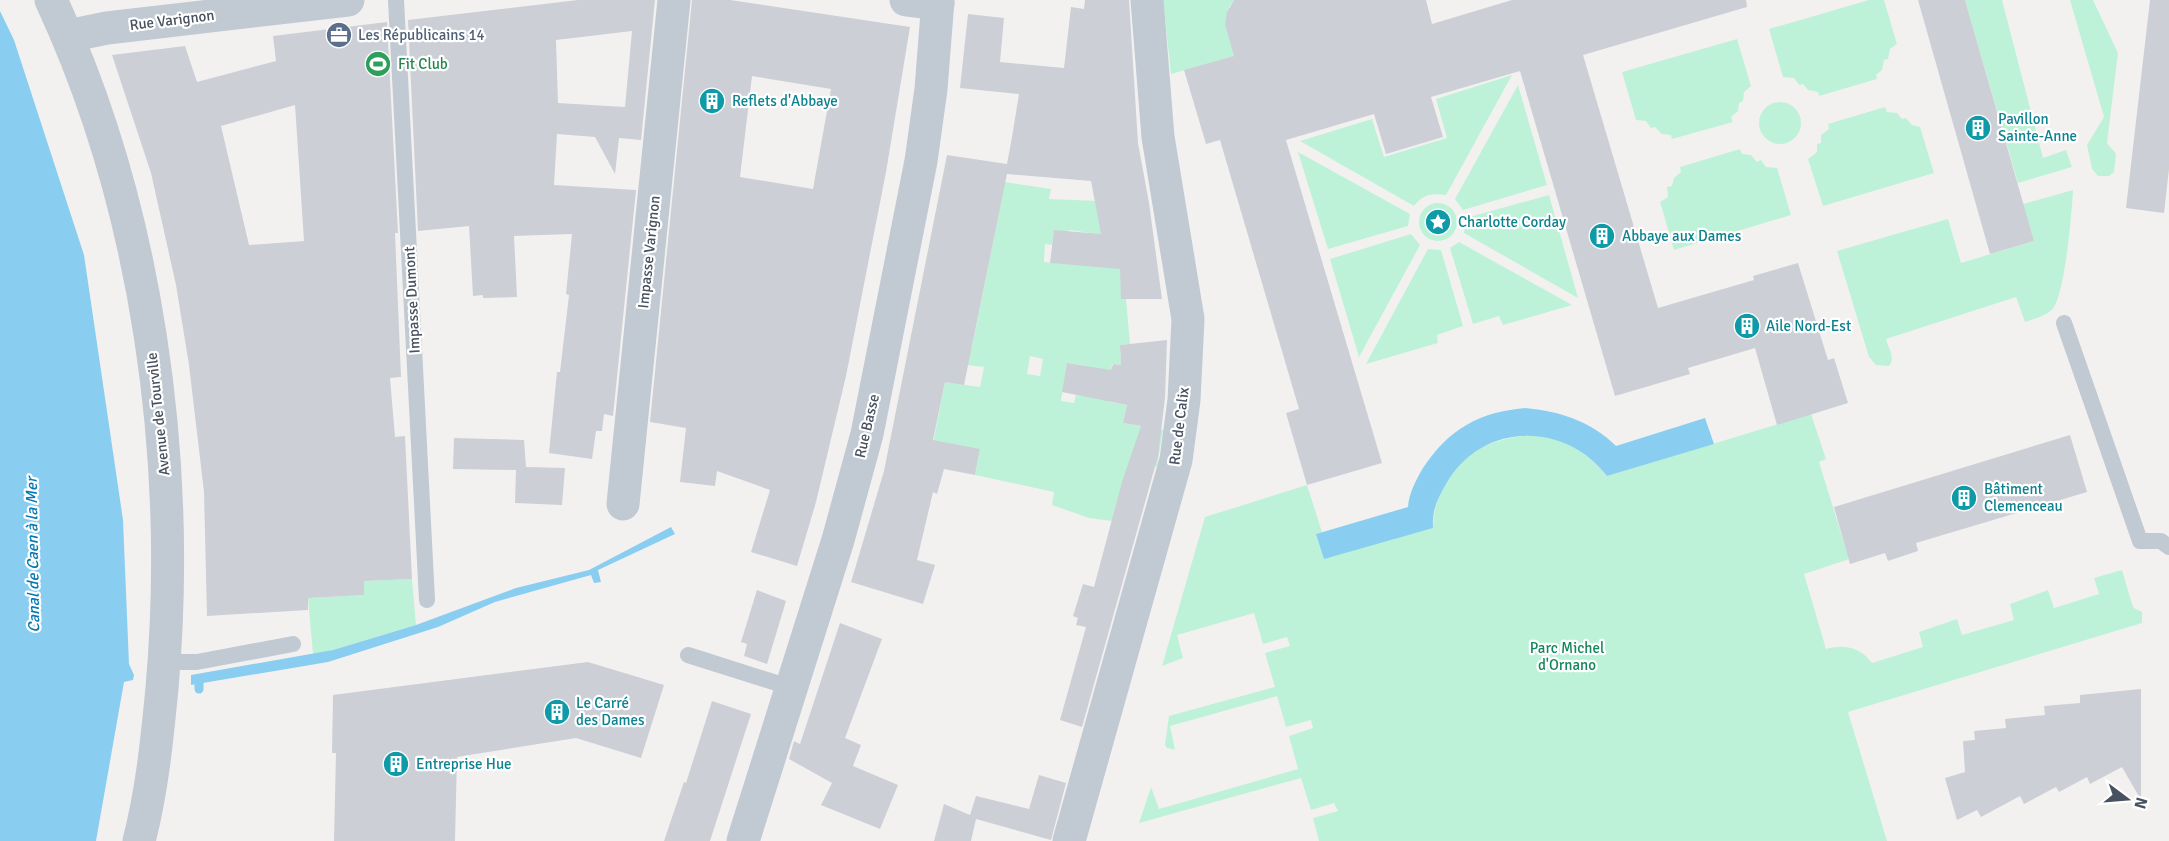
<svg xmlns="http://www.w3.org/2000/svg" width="2169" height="841" viewBox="0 0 2169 841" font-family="Signika,sans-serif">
	<rect width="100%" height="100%" fill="#f3f1f0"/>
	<g fill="#bef2d8" fill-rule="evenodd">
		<path d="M1163,0h71l-5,7 -4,17 35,25 -89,25z"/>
		<path d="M1869,0h15l13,44 -7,5 -2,10 -4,1 -2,10 -6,5 1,4 -58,17 -1,-4 -10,-2 -5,-6 -4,1 -5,-7 -11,-1 -14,-48z"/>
		<path d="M1965,0h37l41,158 23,-8 6,17 -54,16z"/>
		<path d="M2070,0h23l25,53 -11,90 9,11 -2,18 -5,4h-11l-6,-7 -5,-24 17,-28z"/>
		<path d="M1737,39l14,47 -7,6 -1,9 -4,2 -1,8 -7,6 2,5 -61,17 -1,-4 -9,-1 -7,-7 -4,1 -5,-7 -10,-1 -14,-48z"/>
		<path d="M1512,75l-66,120c-14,-2 -23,-1 -32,11l-114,-65 72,-22 12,38 63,-19 -11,-39z"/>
		<path d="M1518,85l29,100 -84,25 -8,-11z"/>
		<circle cx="1780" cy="123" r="21"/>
		<path d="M1885,107l2,5 10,1 5,6 4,-1 6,7 8,2 14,46 -111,33 -15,-47 9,-7v-8l4,-1v-8l8,-6 -1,-5z"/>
		<path d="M1740,149l2,5 9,1 6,7 4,-2 5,7 11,1 14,47 -117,35 -14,-48 8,-5 -1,-10 5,-1 2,-8 7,-6 -1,-5z"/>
		<path d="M1298,152l112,62 -2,12 -80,23z"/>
		<path d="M1005,182l46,7 -2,10 75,3 -3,97h5l4,45 -10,1 1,20 -9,-1 -3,23 4,1 -3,14 17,3 -4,18 40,7 -6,37 -26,-9 -19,63 -23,-3 -37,-13 2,-13 -79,-17 5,-25 -47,-6 12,-62 35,5 4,-20 -44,-5 32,-15zM1055,230l13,2 1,-2 36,5 -29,30 -32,-3 1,-18 7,1zM1030,356l13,3 -3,17 -13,-2zM1067,363l19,3 -4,30 -6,-1 -2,8 -13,-2z"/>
		<path d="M2073,190c-1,23 -8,100 -19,117 -6,9 -19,11 -29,15l-9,-25 -130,42c2,9 10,19 3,27l-13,-1 -7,-8 -32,-106 111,-32 13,44 73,-22 -11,-37z"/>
		<path d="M1549,195l29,103 -114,-65 2,-15z"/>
		<circle cx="1438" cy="222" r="19"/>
		<path d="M1411,234l9,11 -61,112 -29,-98z"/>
		<path d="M1459,242l113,63 -69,20 -4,-9 -26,8 -23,-76z"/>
		<path d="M1428,249l13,1 22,76 -26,9 1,8 -72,21z"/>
		<path d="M1811,414l15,45 -7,3 30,97 -45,15 22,75c18,-5 34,-2 46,14l51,-16 -4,-15 38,-13 5,16 52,-15 -4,-16 38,-14 6,18 45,-14 -5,-16 28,-8 10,34 2,4 8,4v11l-294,89 39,129h-568l-6,-23 25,-7 -4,-8 -23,7 -10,-32 -162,45 12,-36 8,22 139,-40 -9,-33 24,-8 -2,-8 -25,7 -9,-31 -107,30 5,24 -8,-2 -2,-3 4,-29 106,-29 -10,-34 25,-7 -3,-9 -24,7 -9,-31 -77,22 6,23 -21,8 43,-149 102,-32 15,47 -6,2 117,-6c0,-28 16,-59 39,-75 11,-8 25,-12 38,-15 14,-3 27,-4 41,-1 22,6 42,22 56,39z"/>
		<path d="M412,579l4,46 -83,25 -20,4 -5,-56 56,-3v-14z"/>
	</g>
	<g fill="#89cef1">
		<path d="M0,11l14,29 70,215 39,265 6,144 5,11 -1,5 -9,2 -28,159h-96z"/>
		<path d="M1525,408c34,3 66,13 91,38l89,-28 9,26 -107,32c-43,-56 -126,-54 -161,8 -9,15 -14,27 -13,44l-109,31 -8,-25 92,-27c1,-14 8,-27 15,-39 26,-39 56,-56 102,-60z"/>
		<path d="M671,527l4,7 -77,36 3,12 -7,1 -3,-8 -96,27 -57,25 -110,35 -137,23v-10l142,-25 83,-25 100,-37 73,-18z"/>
	</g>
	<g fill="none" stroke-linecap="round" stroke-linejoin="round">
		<path stroke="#89cef1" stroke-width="9" d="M199,689v-9"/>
	</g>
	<g fill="#cccfd6" fill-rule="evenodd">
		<path d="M578,0h77l-14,140 -22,-2 -4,36 -20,-37 -38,-3 -3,51 82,5 -23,226 -9,-2 -2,17h-6l-4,28 -43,-6 8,-81h3l9,-77 -3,-1 6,-60 -58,2 3,61 -34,1v-3l-10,1 -4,-70 -51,5 -10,-211zM632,31l-7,76 -67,-4 -2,-63z"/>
		<path d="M692,0h38l180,27 -24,145 -40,204 -30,126 -19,64 -46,-14 19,-62 -53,-19 -2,15 -35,-4 6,-54 -36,-6zM752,76l79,13 -18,100 -73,-12z"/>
		<path d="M1085,0h44l9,143 11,60 13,96h-41l-1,-30 -70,-6 4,-33 47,4 -10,-53 -84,-7 -43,211 -19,-3 -12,58 47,9 -5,26 -31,-6 -7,25 -4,-2 -16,68 18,5 -12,39 -72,-22 33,-111 63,-316 60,9 5,-27 7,-43 -59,-6 8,-74 36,4 -4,44 64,6 7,-61 13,2z"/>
		<path d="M1234,0h192l6,24 80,-24h234l1,7 -164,48 75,253 96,-28 -1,-4 45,-13 30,97 6,-2 14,45 -71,22 -22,-77 -67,20 2,6 -75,22 -95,-325 -89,26 12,40 -57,17 -12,-40 -88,26 96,323 -75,22 -21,-72 13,-4 -79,-269 -14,4 -22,-74 50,-14 -9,-32 2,-12z"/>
		<path d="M1918,0h47l69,241 -44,13z"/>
		<path d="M2150,0h19v169l-5,44 -38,-5z"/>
		<path d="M387,22l11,211h-3l6,144 -11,1 5,59 10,-1 7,143 -48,2v14l-56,3v12l-101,6 -3,-124 -15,-127 -13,-80 -25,-112 -39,-118 73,-9 12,36 79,-21 -3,-25zM295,105l9,136 -55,4 -28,-119z"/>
		<path d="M1167,340l-2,58 -7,58 -76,271 -22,-7 26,-93 -10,-2 2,-7 -5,-2 10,-32 11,3 28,-105 19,-56 -18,-3 4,-18 -65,-13 5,-29 44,7 2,-6 8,1 -1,-20z"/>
		<path d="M2070,435l17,57 -171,51 2,8 -30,10 -3,-8 -35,11 -16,-57z"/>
		<path d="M454,438l70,2 2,27 39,1 -3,37 -47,-2 1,-33 -63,-1z"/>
		<path d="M757,590l29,11 -19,63 -23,-8 3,-12 -6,-2z"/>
		<path d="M840,623l42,16 -37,99 16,7 -8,21 45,19 -18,44 -59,-24 11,-22 -43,-24 5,-18 6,3z"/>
		<path d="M588,662l76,23 -23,73 -65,-20 -119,19 -2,84h-121l2,-88h-4l1,-58z"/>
		<path d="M2141,689v111l-19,-33 -32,17 -3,-7 -28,15 -3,-5 -32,17 -4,-8 -39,21 -4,-7 -20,10 -12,-42 20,-6 -2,-31 12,-1 -1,-9 32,-3 -1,-9 40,-4 -1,-9 36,-3v-8z"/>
		<path d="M712,701l39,13 -41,127h-46l20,-59 2,1z"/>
		<path d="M1039,775l27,8 -15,57 -75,-21 -5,22h-37l10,-37 26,11 6,-19 53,13z"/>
	</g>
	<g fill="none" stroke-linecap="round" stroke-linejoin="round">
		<g stroke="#c1c9d3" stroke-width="16">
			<path d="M396,0l31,600"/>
			<path d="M2064,323l76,218h21l8,6"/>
			<path d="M688,655l104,33"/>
			<path d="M164,662h33l96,-18"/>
		</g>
		<g stroke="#c1c9d3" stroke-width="33">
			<path d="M906,0l32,4"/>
			<path d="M68,36l39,-8 241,-28"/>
			<path d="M623,504l51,-504"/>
			<path d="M743,841l95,-301 29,-106 54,-273 10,-72 7,-89"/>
			<path d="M1069,841l107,-381 8,-60 4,-81 -30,-182 -11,-137"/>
		</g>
		<path stroke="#c1c9d3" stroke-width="33" d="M51,0c97,208 131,460 111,688 -5,52 -10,103 -23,153"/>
	</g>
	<defs>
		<g id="office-disc" transform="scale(1.35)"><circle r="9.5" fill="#5c6f8a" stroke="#fff"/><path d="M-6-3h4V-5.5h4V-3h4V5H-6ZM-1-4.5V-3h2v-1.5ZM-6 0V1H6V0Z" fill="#fff"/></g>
		<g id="stadium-disc" transform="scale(1.35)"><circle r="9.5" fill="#2e9e5b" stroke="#fff"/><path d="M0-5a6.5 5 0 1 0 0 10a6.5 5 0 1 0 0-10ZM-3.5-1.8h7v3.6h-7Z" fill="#fff"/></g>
		<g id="building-disc" transform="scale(1.35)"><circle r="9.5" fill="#0f9aa8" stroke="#fff"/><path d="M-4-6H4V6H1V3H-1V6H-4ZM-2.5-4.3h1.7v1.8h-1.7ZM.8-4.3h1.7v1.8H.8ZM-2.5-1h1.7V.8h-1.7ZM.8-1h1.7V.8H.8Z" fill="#fff"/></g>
		<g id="sight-disc" transform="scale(1.35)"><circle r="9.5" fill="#0f9aa8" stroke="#fff"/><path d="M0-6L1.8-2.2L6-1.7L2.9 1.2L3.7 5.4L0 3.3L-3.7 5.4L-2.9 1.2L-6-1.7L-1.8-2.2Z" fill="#fff"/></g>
	</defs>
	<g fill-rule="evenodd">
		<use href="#office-disc" x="339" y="35"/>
		<use href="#stadium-disc" x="378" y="64"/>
		<use href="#building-disc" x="712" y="101"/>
		<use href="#building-disc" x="1978" y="128"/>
		<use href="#sight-disc" x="1438" y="222"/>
		<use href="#building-disc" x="1602" y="236"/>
		<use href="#building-disc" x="1747" y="326"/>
		<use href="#building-disc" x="1964" y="498"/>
		<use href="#building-disc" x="557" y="712"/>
		<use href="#building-disc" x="396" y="764"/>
	</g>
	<g text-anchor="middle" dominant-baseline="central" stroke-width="4.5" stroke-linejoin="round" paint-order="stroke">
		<g font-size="15" fill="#47515f" stroke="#fff">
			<text transform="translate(172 20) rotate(-7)">Rue Varignon</text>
			<text transform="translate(649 252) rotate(-84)">Impasse Varignon</text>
			<text transform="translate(412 300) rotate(-93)">Impasse Dumont</text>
			<text transform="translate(158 414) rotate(-96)">Avenue de Tourville</text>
			<text transform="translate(867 426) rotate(-77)">Rue Basse</text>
			<text transform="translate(1179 426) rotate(-83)">Rue de Calix</text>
		</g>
		<g font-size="15" fill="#4e5e75" stroke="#fff" text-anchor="start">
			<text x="358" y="35">Les Républicains 14</text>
		</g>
		<g font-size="15" fill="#27864d" stroke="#fff" text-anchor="start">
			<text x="398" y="64">Fit Club</text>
		</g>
		<g font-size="15" fill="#0d838f" stroke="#fff" text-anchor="start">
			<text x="732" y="101">Reflets d'Abbaye</text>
			<text x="1998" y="119">Pavillon<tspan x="1998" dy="17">Sainte-Anne</tspan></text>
			<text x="1458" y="222">Charlotte Corday</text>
			<text x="1622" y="236">Abbaye aux Dames</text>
			<text x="1766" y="326">Aile Nord-Est</text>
			<text x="1984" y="489">Bâtiment<tspan x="1984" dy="17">Clemenceau</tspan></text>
			<text x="576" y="703">Le Carré<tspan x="576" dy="17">des Dames</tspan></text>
			<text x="416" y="764">Entreprise Hue</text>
		</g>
		<g font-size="15" fill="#13865b" stroke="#fff">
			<text x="1567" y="648">Parc Michel<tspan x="1567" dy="17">d'Ornano</tspan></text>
		</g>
		<g font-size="16" font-style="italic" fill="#0579b4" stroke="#fff">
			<text transform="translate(33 555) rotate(-91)">Canal de Caen à la Mer</text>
		</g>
	</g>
	<g transform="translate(2127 799) rotate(106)" stroke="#ffffff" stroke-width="4.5" paint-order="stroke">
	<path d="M0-4.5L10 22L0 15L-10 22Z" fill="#47515f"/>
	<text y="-9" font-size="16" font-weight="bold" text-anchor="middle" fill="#47515f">N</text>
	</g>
</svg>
